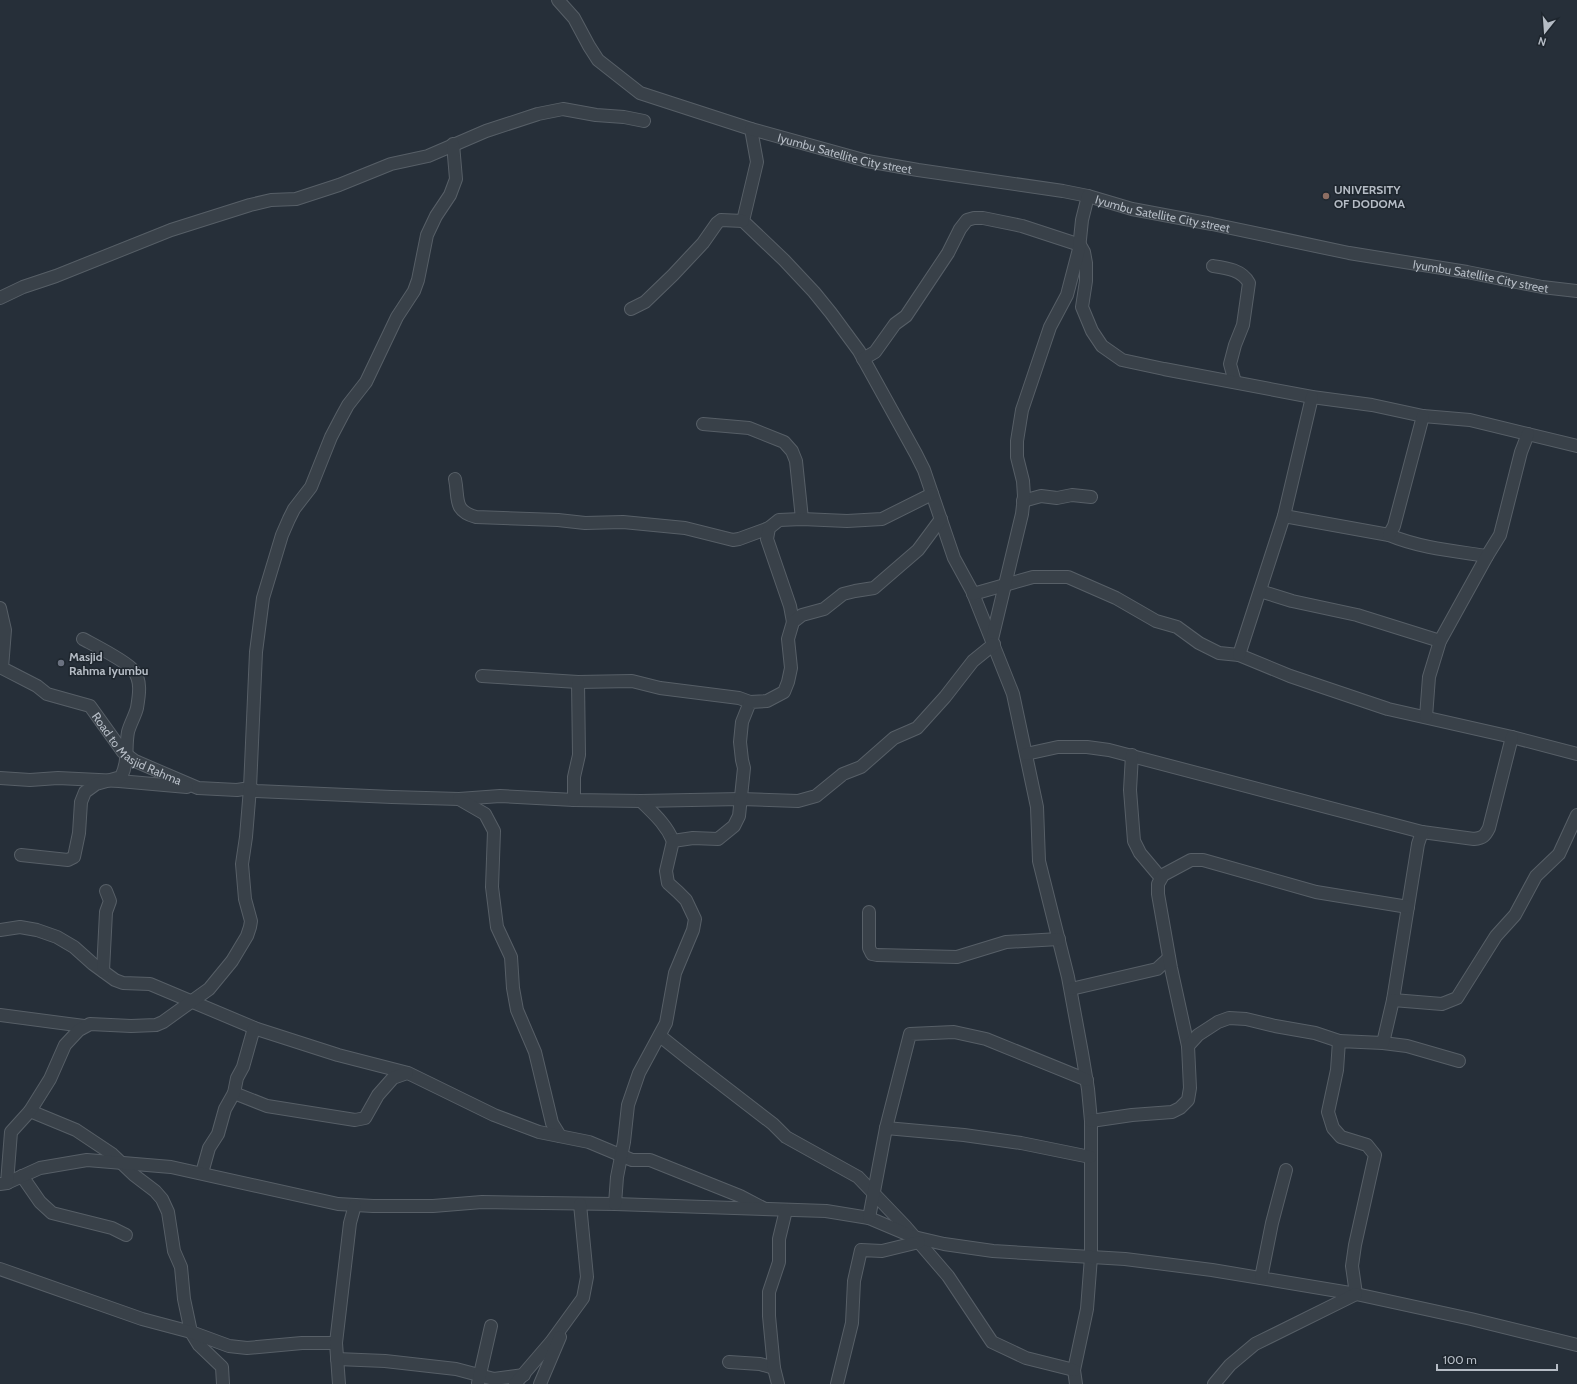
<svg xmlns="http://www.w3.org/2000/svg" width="1577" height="1384" viewBox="0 0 1577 1384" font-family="Cabin,sans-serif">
	<rect width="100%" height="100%" fill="#262f39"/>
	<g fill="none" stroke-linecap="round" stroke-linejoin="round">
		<g stroke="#575f67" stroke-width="14">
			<g id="minor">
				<path d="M558,0l16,18 15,28 9,14 42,33 111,36 6,33 -14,59 41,39 30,32 17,21 28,38 57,103 8,16 30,88 18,33 41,103 24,113 2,54 29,116 14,76 6,36 3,32v136l-4,52 -13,61 2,14"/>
				<path id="s1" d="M751,129l116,32 51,9 145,21 25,5 44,13 80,15 137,29 118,19 75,15 35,4"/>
				<path d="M1213,266c14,2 29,4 36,17l-6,42 -8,20 -5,19 5,18"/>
				<path d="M0,298l23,-11 33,-11 115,-46 79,-25 21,-5 25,-1 43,-14 52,-21 37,-8 58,-25 52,-17 25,-5 33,6 28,2 20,4"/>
				<path d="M631,309l14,-7 28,-27 30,-32 14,-20 4,-3 22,1"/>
				<path d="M863,359l12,-7 20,-28 11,-8 42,-63 12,-24 7,-9 7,-2h9l39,8 58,19 4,7 2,11v18l-4,26 10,24 10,15 20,14 42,9 148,28 60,8 51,11 47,4 107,26"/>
				<path d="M703,424l46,4 35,14 8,9 4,10 6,58"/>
				<path d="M455,479c4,20 -2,32 21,38l82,3 27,3 38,-1 62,6 48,12 6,-1 30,-11"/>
				<path d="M1023,501l18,-5 16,2 15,-3 19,2"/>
				<path d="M1284,516l105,19c31,13 65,16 98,21"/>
				<path d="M1389,535l5,-9 29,-110"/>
				<path d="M1260,591l32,10 65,14 83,26"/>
				<path d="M973,594l60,-17h35l48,21 40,23 21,6 22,16 20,10 20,2 51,21 98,33 124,28 65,17"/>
				<path id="s2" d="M0,608l5,22 -3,38 35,18 10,8 43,12 33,46 12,9 63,27 39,2 13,-2"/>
				<path d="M793,622l-3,-16 -23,-67 2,-11 10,-8 23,-1 45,2 35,-2 50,-25"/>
				<path d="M992,639l30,-125 2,-18 -1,-15 -6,-24v-16l5,-31 28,-83 17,-32 12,-46 3,-29 6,-24"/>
				<path d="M1239,655l45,-139 28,-119"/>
				<path d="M482,676l96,6 54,-1 28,7 79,10 11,4"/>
				<path d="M1426,717l3,-40 11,-36 47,-85 13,-21 21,-83 7,-18"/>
				<path d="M1026,754l32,-7h29l22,3 313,82 52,7c9,-1 11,-3 15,-11l23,-91"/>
				<path d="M1132,755l-2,35 4,51 6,12 21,25"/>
				<path d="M0,778l30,2 28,-2 61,3 68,6"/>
				<path d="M250,788l6,3 136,6 67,2 41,-3 74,4 67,1 100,-2 57,2 18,-5 27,-22 18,-7 33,-29 23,-10 28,-31 28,-36 21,-17"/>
				<path d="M459,799l26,15 9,17 -2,56 5,40 14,30 2,31 4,22 18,42 17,71 8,13"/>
				<path d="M574,800v-23l5,-22 -1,-73"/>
				<path d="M641,801c12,12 25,23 32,40"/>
				<path d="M21,855l47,5 6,-3 5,-24 2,-31 4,-10 11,-8 25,-7c8,-16 4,-29 7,-45 2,-8 7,-16 9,-24 2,-12 5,-28 -4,-38 -7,-9 -39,-25 -50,-31"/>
				<path d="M869,912v36l3,6 5,1 80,2 49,-15 53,-3"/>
				<path d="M0,930l20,-3 17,3 20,7 17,10 19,17 22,16 8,3 27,1 107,45 81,26 70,18 86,42 45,17 50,10 43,18h18l90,36 23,12"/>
				<path d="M103,971l3,-59 4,-11 -4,-10"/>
				<path d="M1071,989l86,-20 12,-11"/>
				<path d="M1393,1000l25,-156 4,-12"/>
				<path d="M0,1015l84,11"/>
				<path d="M660,1036l30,24 83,64 13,13 72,40 47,49 43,50 44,66 34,16 48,12"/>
				<path d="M1383,1043l24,3 52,15"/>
				<path d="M1188,1046l-17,-78 -13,-74v-10l5,-9 28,-15h12l113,32 92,15"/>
				<path d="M234,1093l33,13 88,14 10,-2 13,-23 15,-17 14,-5"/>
				<path d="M30,1111l46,19 36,24 22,21 21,16 7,8 6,13 6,39 7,16 3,32 7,33 8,13 23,22 1,17"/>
				<path d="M1091,1121l41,-6 40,-3 8,-4 8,-8 2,-12 -2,-42 10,-11 20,-13 11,-4 17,1 29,7 40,7 24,8"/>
				<path d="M886,1128l78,7 57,8 69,14"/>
				<path d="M202,1173l7,-25 9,-14 7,-25 9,-16 3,-15 6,-11 11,-39"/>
				<path d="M22,1176l18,26 12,11 60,15 14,7"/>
				<path d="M7,1183l33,-15 47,-8 84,7 167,37 35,2h60l49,-4 133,2 211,7 43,7 45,19 30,7 49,7 132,8 87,11 144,24 115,25 106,26"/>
				<path d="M0,1184l7,-1 4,-51 19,-21 20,-32 15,-34 14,-15 11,-6 41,2 25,-1 7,-3 46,-33 23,-28 15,-25 3,-9 1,-6 -6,-22 -3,-35 4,-27 4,-49 6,-136 7,-54 19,-63 7,-16 5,-10 17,-22 20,-50 11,-21 6,-11 18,-23 31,-65 17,-26 4,-11 9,-45 9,-19 14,-21 6,-16 -3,-35"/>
				<path d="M615,1204l2,-27 7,-35 4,-37 11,-32 27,-50 9,-50 18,-43 2,-11 -9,-19 -8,-8 -10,-9 -2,-12 7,-30 20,-3 25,1 16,-13 5,-10 5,-48 -2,-8 -2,-18 2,-20 8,-20 17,-1 17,-9 4,-10 3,-14 -3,-29 5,-17 9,-7 22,-6 19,-15 12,-3 19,-3 44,-38 23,-31"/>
				<path d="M869,1218l17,-90 24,-94 44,-2 32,7 101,41"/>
				<path d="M0,1269l142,50 49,13 38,14 18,2 55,-5h34"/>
				<path d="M1261,1278l11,-55 14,-53"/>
				<path d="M1356,1294l-4,-28 3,-21 20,-90 -8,-10 -26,-8 -8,-9 -5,-16 9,-42 2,-29 44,2 10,-43 49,4 15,-6 39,-62 19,-21 21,-39 23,-22 18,-39"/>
				<path d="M337,1359l48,2 71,8 38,10 30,-4"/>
				<path d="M729,1362l31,2 14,4"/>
				<path d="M478,1383l13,-57"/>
				<path d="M339,1384l-3,-41 14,-120 5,-18"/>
				<path d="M515,1384l36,-42 32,-44 4,-21 -7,-73"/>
				<path d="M540,1384l20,-47"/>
				<path d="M778,1384l-4,-16 -5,-52v-24l10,-30v-23l7,-29"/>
				<path d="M837,1384l15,-61 2,-42 7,-31 21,1 37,-9"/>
				<path d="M1214,1384l16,-19 25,-21 101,-50"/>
			</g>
		</g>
		<use href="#minor" stroke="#394149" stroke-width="12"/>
	</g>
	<circle fill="#8d6e63" stroke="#1e262e" stroke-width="1.5" cx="1326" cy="196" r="4"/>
	<circle fill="#6b7280" stroke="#1e262e" stroke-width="1.5" cx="61" cy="663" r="4"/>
	<g text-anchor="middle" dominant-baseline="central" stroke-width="3" stroke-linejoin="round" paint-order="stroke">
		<g font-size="12" fill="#b5bcc5" stroke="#1e262e">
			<text stroke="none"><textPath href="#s1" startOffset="97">Iyumbu Satellite City street</textPath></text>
			<text stroke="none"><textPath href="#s1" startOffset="421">Iyumbu Satellite City street</textPath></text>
			<text stroke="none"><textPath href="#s1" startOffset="745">Iyumbu Satellite City street</textPath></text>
			<text stroke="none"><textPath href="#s2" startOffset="223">Road to Masjid Rahma</textPath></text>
		</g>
		<g font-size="12" font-weight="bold" fill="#b5bcc5" stroke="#1e262e" text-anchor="start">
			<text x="1334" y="189">UNIVERSITY<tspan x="1334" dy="14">OF DODOMA</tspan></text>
			<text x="69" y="656">Masjid<tspan x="69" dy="14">Rahma Iyumbu</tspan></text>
		</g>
	</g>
	<g transform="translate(1545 32) rotate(197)" stroke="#1e262e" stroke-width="3" paint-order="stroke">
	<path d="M0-3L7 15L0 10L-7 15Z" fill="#b5bcc5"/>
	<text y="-6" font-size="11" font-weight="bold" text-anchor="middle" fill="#b5bcc5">N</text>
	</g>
	<path d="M1437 1364v6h120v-6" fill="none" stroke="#b5bcc5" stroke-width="2"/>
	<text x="1443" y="1364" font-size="12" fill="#b5bcc5" stroke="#1e262e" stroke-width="3" paint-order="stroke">100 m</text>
</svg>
